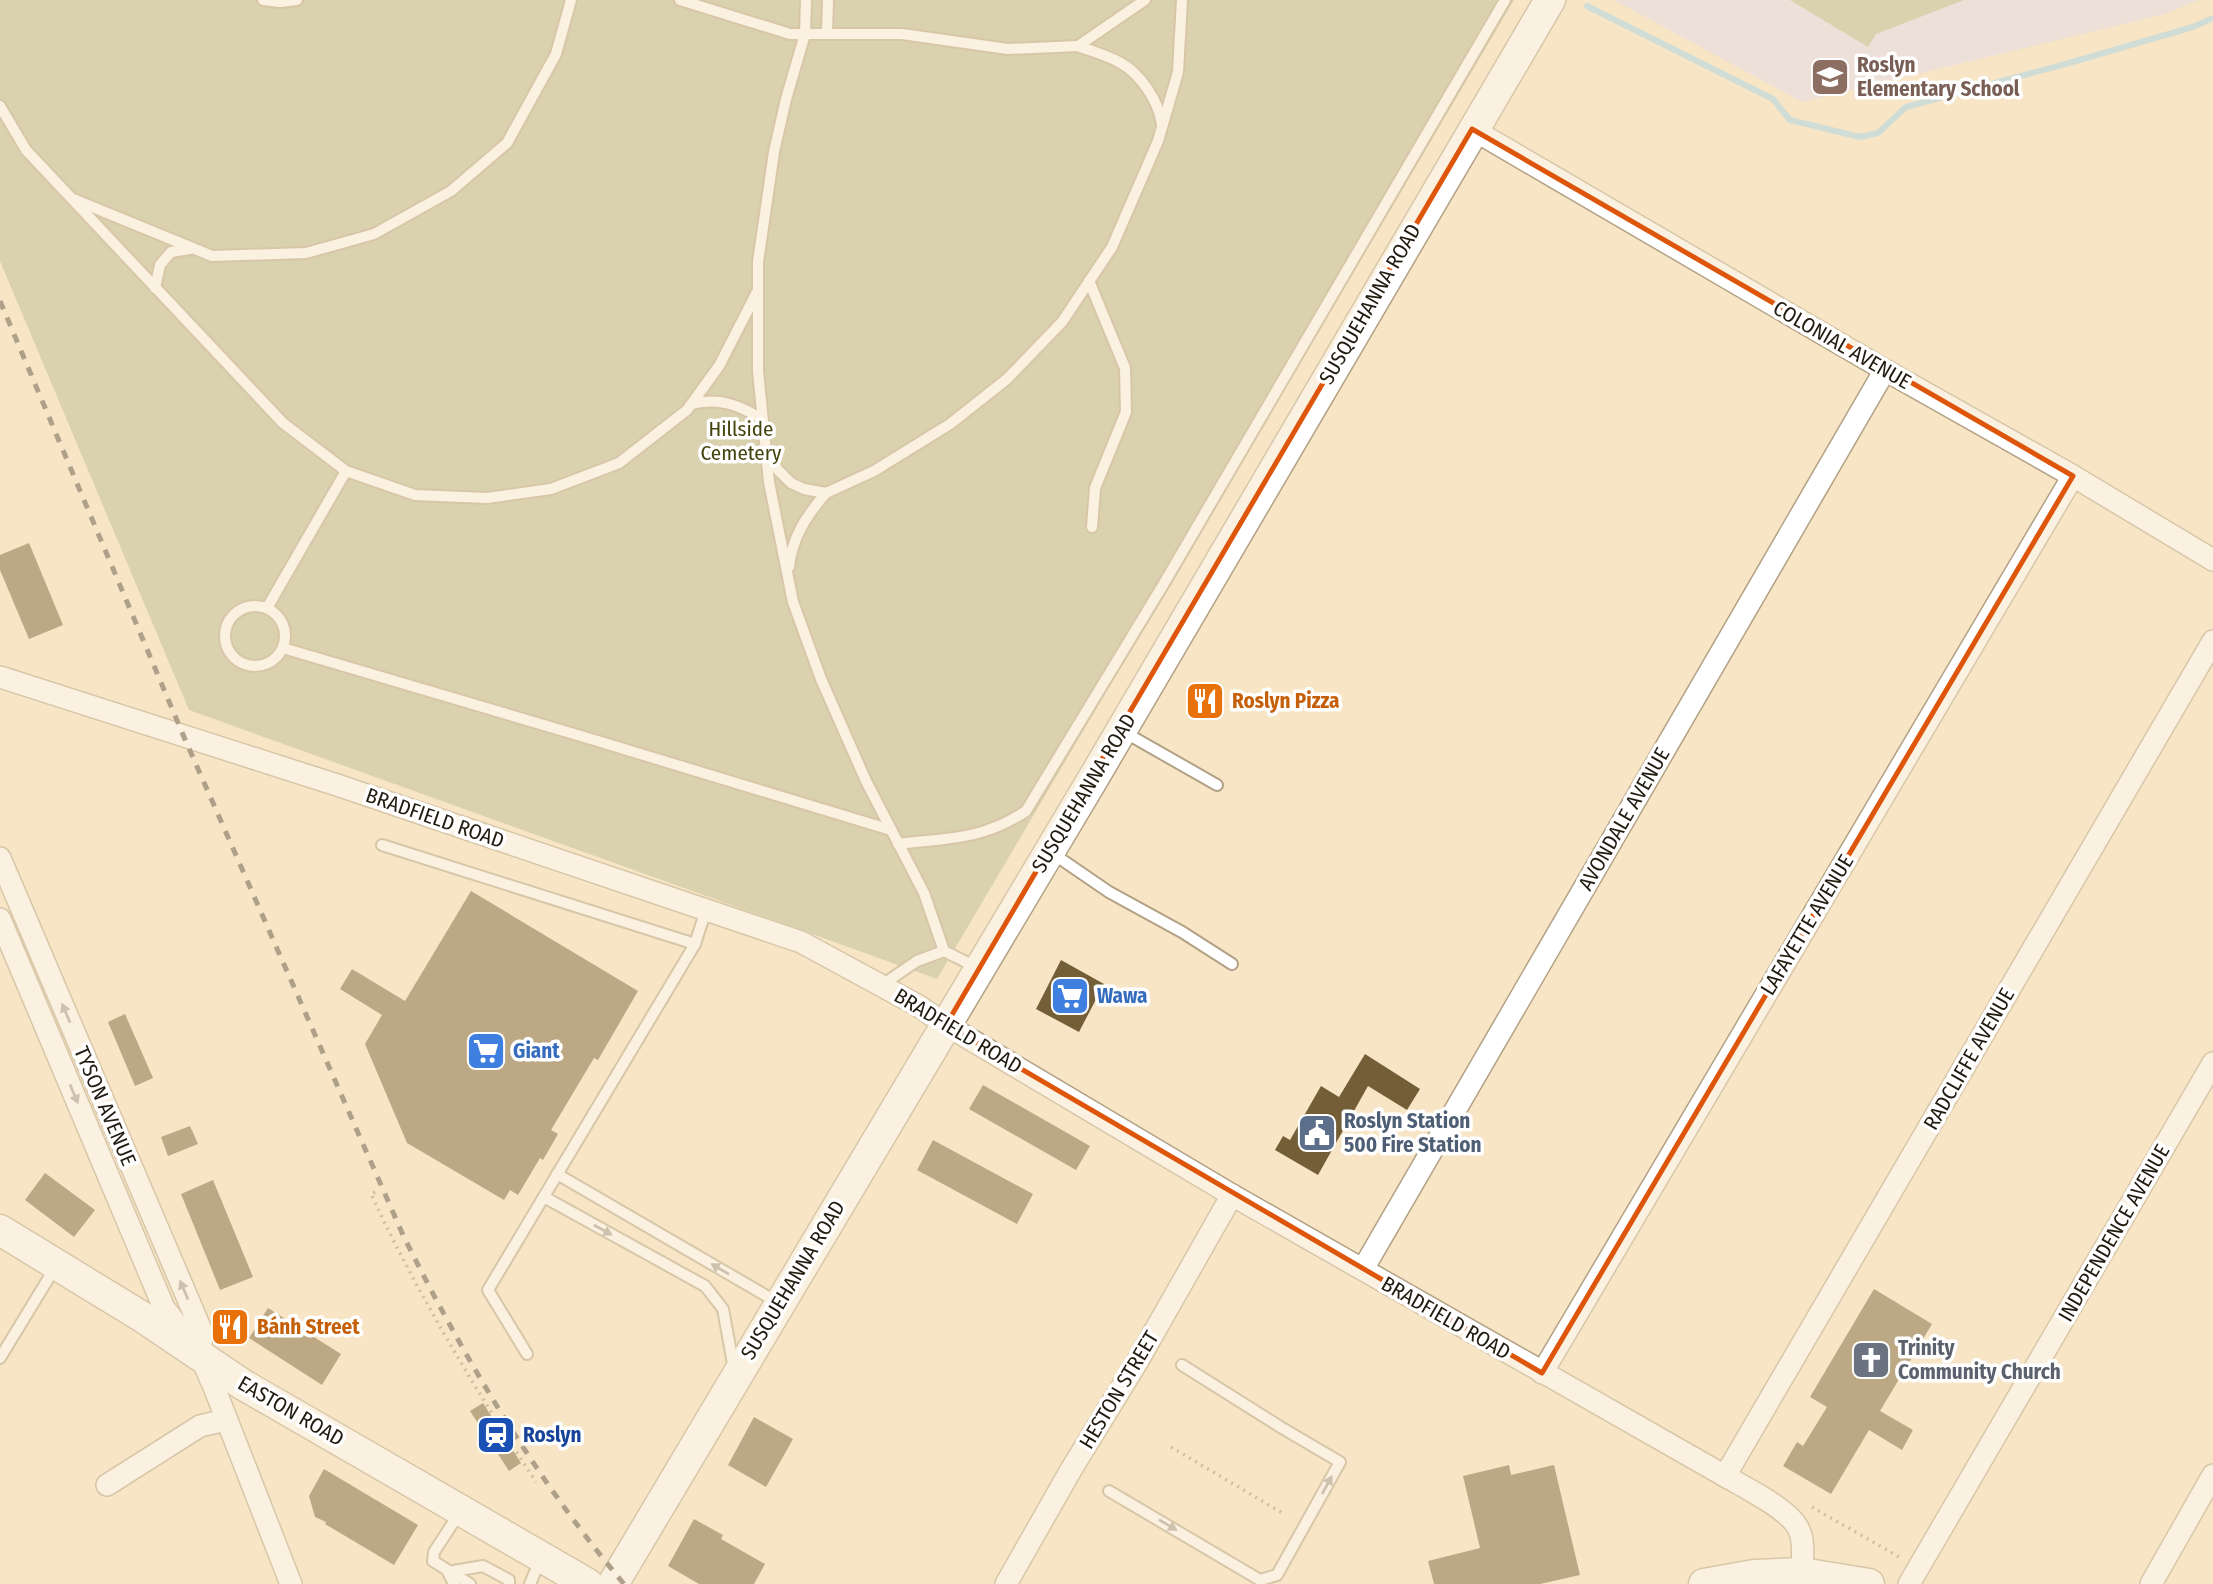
<svg xmlns="http://www.w3.org/2000/svg" width="2213" height="1584" viewBox="0 0 2213 1584" font-family="'Fira Sans Condensed',sans-serif">
	<rect width="100%" height="100%" fill="#f7e5c6"/>
	<path fill="#e1d9ee" d="M1614,0h585l-34,14 -363,88z"/>
	<g fill="#b6b890">
		<path d="M0,0h1514l-577,979 -748,-269 -189,-449z"/>
		<path d="M1790,0h174l-88,34 -8,13z"/>
	</g>
	<g fill="none" stroke-linecap="round" stroke-linejoin="round">
		<path stroke="#9ed3e8" stroke-width="6" d="M1587,6l186,93 17,21 70,17 18,-4 28,-26 163,-44 124,-36 20,-9"/>
	</g>
	<g fill="#735e37">
		<path d="M29,543l34,82 -34,14 -29,-69v-15z"/>
		<path d="M471,891l167,100 -40,69 -4,-2 -43,72 7,4 -15,26 -3,-2 -22,37 -8,-5 -6,10 -97,-57 -42,-99 17,-29 -42,-26 12,-20 53,32z"/>
		<path d="M1061,960l43,24 -25,48 -43,-23z"/>
		<path d="M125,1014l28,64 -18,8 -27,-64z"/>
		<path d="M1365,1054l55,35 -13,21 -39,-24 -50,89 -43,-25 8,-14 7,4 31,-54 18,11z"/>
		<path d="M983,1085l107,61 -14,24 -107,-61z"/>
		<path d="M190,1126l8,18 -30,12 -7,-19z"/>
		<path d="M933,1140l100,54 -16,30 -100,-54z"/>
		<path d="M45,1173l50,37 -21,27 -49,-37z"/>
		<path d="M213,1180l40,97 -33,13 -39,-96z"/>
		<path d="M1874,1289l58,35 -52,87 33,19 -11,20 -33,-20 -38,64 -48,-28 14,-24 6,4 24,-39 -17,-10z"/>
		<path d="M268,1308l73,46 -19,31 -73,-47z"/>
		<path d="M483,1403l38,60 -12,8 -39,-60z"/>
		<path d="M754,1417l39,22 -27,48 -38,-22z"/>
		<path d="M1509,1465l2,10 43,-10 26,110 -40,9h-106l-6,-23 52,-13 -17,-72z"/>
		<path d="M324,1469l94,56 -24,40 -69,-41 1,-2 -11,-5 -6,-21z"/>
		<path d="M694,1519l29,16 -2,4 44,25 -11,20h-55l-31,-18z"/>
	</g>
	<g fill="none" stroke-linecap="round" stroke-linejoin="round">
		<g stroke="#b2a184" stroke-width="14">
			<g id="lane">
				<path d="M263,0l17,2 17,-2"/>
				<path d="M680,0l110,34h112l106,15 70,-3 67,-46"/>
				<path d="M806,0l-1,34 -19,65 -12,53 -16,110v109l11,111 24,120 28,77 45,102 58,112 20,58"/>
				<path d="M827,34l1,-34"/>
				<path d="M1078,46c13,5 28,9 41,16 21,11 40,39 43,63"/>
				<path d="M0,106l26,44 257,273 63,48 69,24 72,3 64,-9 68,-26 68,-53 32,-44 39,-76"/>
				<path d="M73,199l139,57 94,-3 68,-19 77,-43 56,-48 49,-89 15,-54"/>
				<path d="M1089,281l36,87 1,44 -31,76 -3,39"/>
				<path d="M155,288l5,-23 11,-13 19,-3"/>
				<path d="M692,404c26,-7 48,1 71,16"/>
				<path d="M768,453l10,17 13,13 13,6 22,4 48,-22 76,-47 57,-45 55,-57 50,-75 46,-106 20,-69 4,-72"/>
				<path d="M789,567c3,-30 18,-52 37,-74"/>
				<circle cx="255" cy="636" r="30"/>
				<path d="M267,608l79,-137"/>
				<path d="M283,648l308,91 300,91"/>
				<path d="M1124,732l93,53"/>
				<path d="M898,844c50,-6 85,-4 128,-33l137,-226 342,-585"/>
				<path d="M382,845l313,99"/>
				<path d="M1052,853l57,39 73,40 50,32"/>
				<path d="M882,985l35,-24 27,-10 34,17"/>
				<path d="M557,1174l220,128"/>
				<path d="M544,1197l161,89 18,23 11,60"/>
				<path d="M527,1354l-39,-64 207,-346 11,-34"/>
				<path d="M0,1358l56,-92"/>
				<path d="M1109,1491l151,89 17,-5 63,-113 -58,-34 -100,-63"/>
				<path d="M460,1512l-26,40 -1,9 37,23"/>
				<path d="M454,1584l-6,-12 35,-6 26,14v4"/>
				<path d="M530,1584l10,-24"/>
			</g>
		</g>
		<g stroke="#b2a184" stroke-width="24">
			<g id="street">
				<path d="M1472,129l413,241 188,106 140,84"/>
				<path d="M0,677l337,108 464,157 116,63 29,20 286,170 493,281c19,11 66,34 74,54 6,13 3,29 3,43"/>
				<path d="M0,858l202,474 -2,23"/>
				<path d="M0,919l164,389 36,47 14,32 77,197"/>
				<path d="M1363,1269l522,-899"/>
				<path d="M1542,1373l531,-897"/>
				<path d="M1725,1476l488,-835"/>
				<path d="M107,1485l93,-59 26,-6"/>
				<path d="M1006,1584l66,-116 64,-104 96,-169"/>
				<path d="M1909,1584l304,-521"/>
				<path d="M2151,1584l62,-109"/>
			</g>
		</g>
		<g stroke="#b2a184" stroke-width="33">
			<g id="secondary">
				<path d="M0,1230l144,88 98,66 346,200"/>
				<path d="M613,1584l481,-807 456,-777"/>
				<path d="M1704,1584l50,-9 48,-2 67,11"/>
			</g>
		</g>
		<g stroke="#9b8f78" stroke-width="3.5" stroke-dasharray="2 5" stroke-linecap="butt">
			<path d="M375,1192l-4,2c47,101 104,195 165,288"/>
			<path d="M1171,1447l113,67"/>
			<path d="M1812,1507l89,51"/>
		</g>
		<use href="#lane" stroke="#fff" stroke-width="10"/>
		<use href="#street" stroke="#fff" stroke-width="21"/>
		<use href="#secondary" stroke="#fff" stroke-width="30"/>
		<path stroke="#584f3f" stroke-width="5" stroke-dasharray="9 9" stroke-linecap="butt" d="M0,301l184,436 219,498c61,123 132,243 221,349"/>
	</g>
	<defs><path id="oneway-solid" d="M-6-.8H1V-3.2L6.5 0L1 3.2V.8H-6Z" transform="scale(1.75)"/></defs>
	<g fill="#9b9893">
		<use href="#oneway-solid" transform="translate(66 1013) rotate(-113)"/>
		<use href="#oneway-solid" transform="translate(74 1094) rotate(67)"/>
		<use href="#oneway-solid" transform="translate(603 1230) rotate(29)"/>
		<use href="#oneway-solid" transform="translate(720 1269) rotate(-150)"/>
		<use href="#oneway-solid" transform="translate(184 1290) rotate(-113)"/>
		<use href="#oneway-solid" transform="translate(1327 1485) rotate(-61)"/>
		<use href="#oneway-solid" transform="translate(1168 1525) rotate(31)"/>
	</g>
	<path d="M0 0H2213V1584H0ZM1472,129l601,347 -531,897 -596,-348z" fill="#f7e5c6" fill-opacity=".55" fill-rule="evenodd"/>
	<path fill="none" stroke="#de560c" stroke-width="5" stroke-linejoin="round" d="M1472,129l601,347 -531,897 -596,-348z"/>
	<defs>
		<g id="school-square" transform="scale(2.0125)"><rect x="-9" y="-9" width="18" height="18" rx="4" fill="#8d6e63" stroke="#fff"/><path d="M0-5L7-2L0 1L-7-2ZM-4 1L0 2.5L4 1V4Q0 6-4 4Z" fill="#fff"/></g>
		<g id="restaurant-square" transform="scale(2.0125)"><rect x="-9" y="-9" width="18" height="18" rx="4" fill="#e8710a" stroke="#fff"/><path d="M-5-6h1v4h1v-4h1v4h1v-4h1v5L-1.5 .5V6h-2V.5L-5-1ZM5-6V6H3V1.5H1.5Q1.5-4 5-6Z" fill="#fff"/></g>
		<g id="supermarket-square" transform="scale(2.0125)"><rect x="-9" y="-9" width="18" height="18" rx="4" fill="#3f7fe0" stroke="#fff"/><path d="M-6-5.5h2.5l.6 2H6L4.5 2H-2.5L-4.4-4H-6ZM-1.5 3.2a1.3 1.3 0 1 0 .1 0ZM3 3.2a1.3 1.3 0 1 0 .1 0Z" fill="#fff"/></g>
		<g id="civic-square" transform="scale(2.0125)"><rect x="-9" y="-9" width="18" height="18" rx="4" fill="#5c6f8a" stroke="#fff"/><path d="M-.6-6.5H3V-4.5H.6V-3L4-1V1h2V6H-6V1h2V-1L-.6-3ZM-1.2 2.5V6h2.4V2.5Z" fill="#fff"/></g>
		<g id="church-square" transform="scale(2.0125)"><rect x="-9" y="-9" width="18" height="18" rx="4" fill="#6b7280" stroke="#fff"/><path d="M-1.2-6h2.4v3.5h3.3v2.4h-3.3V6h-2.4V-.1h-3.3v-2.4h3.3Z" fill="#fff"/></g>
		<g id="station-square" transform="scale(2.0125)"><rect x="-9" y="-9" width="18" height="18" rx="4" fill="#1a4fb4" stroke="#fff"/><path d="M-3-6H3Q5-6 5-4V2Q5 4 3 4L4.5 6H3L1.5 4h-3L-3 6H-4.5L-3 4Q-5 4-5 2V-4Q-5-6-3-6ZM-3.5-4v3h7v-3ZM-3.5 1v1.5H-2V1ZM2 1v1.5H3.5V1Z" fill="#fff"/></g>
	</defs>
	<g fill-rule="evenodd">
		<use href="#school-square" x="1830" y="77"/>
		<use href="#restaurant-square" x="1205" y="701"/>
		<use href="#supermarket-square" x="1070" y="996"/>
		<use href="#supermarket-square" x="486" y="1051"/>
		<use href="#civic-square" x="1317" y="1133"/>
		<use href="#restaurant-square" x="230" y="1327"/>
		<use href="#church-square" x="1871" y="1360"/>
		<use href="#station-square" x="496" y="1435"/>
	</g>
	<g text-anchor="middle" dominant-baseline="central" stroke-width="7" stroke-linejoin="round" paint-order="stroke">
		<g font-size="21" font-weight="bold" fill="#785e54" stroke="#fff" text-anchor="start">
			<text x="1857" y="65">Roslyn<tspan x="1857" dy="24">Elementary School</tspan></text>
		</g>
		<g font-size="21" fill="#211b10" stroke="#fff">
			<text transform="translate(1370 304) rotate(-60)">SUSQUEHANNA ROAD</text>
			<text transform="translate(1842 345) rotate(30)">COLONIAL AVENUE</text>
			<text transform="translate(1084 793) rotate(-59)">SUSQUEHANNA ROAD</text>
			<text transform="translate(435 818) rotate(19)">BRADFIELD ROAD</text>
			<text transform="translate(1624 819) rotate(-60)">AVONDALE AVENUE</text>
			<text transform="translate(1807 925) rotate(-59)">LAFAYETTE AVENUE</text>
			<text transform="translate(958 1031) rotate(31)">BRADFIELD ROAD</text>
			<text transform="translate(1969 1059) rotate(-60)">RADCLIFFE AVENUE</text>
			<text transform="translate(105 1106) rotate(67)">TYSON AVENUE</text>
			<text transform="translate(2114 1233) rotate(-60)">INDEPENDENCE AVENUE</text>
			<text transform="translate(793 1280) rotate(-59)">SUSQUEHANNA ROAD</text>
			<text transform="translate(1446 1318) rotate(30)">BRADFIELD ROAD</text>
			<text transform="translate(1119 1390) rotate(-59)">HESTON STREET</text>
			<text transform="translate(291 1411) rotate(30)">EASTON ROAD</text>
		</g>
		<g font-size="21" fill="#43440d" stroke="#fff">
			<text x="741" y="429">Hillside<tspan x="741" dy="24">Cemetery</tspan></text>
		</g>
		<g font-size="21" font-weight="bold" fill="#c56008" stroke="#fff" text-anchor="start">
			<text x="1232" y="701">Roslyn Pizza</text>
			<text x="257" y="1327">Bánh Street</text>
		</g>
		<g font-size="21" font-weight="bold" fill="#366cbe" stroke="#fff" text-anchor="start">
			<text x="1097" y="996">Wawa</text>
			<text x="513" y="1051">Giant</text>
		</g>
		<g font-size="21" font-weight="bold" fill="#4e5e75" stroke="#fff" text-anchor="start">
			<text x="1344" y="1121">Roslyn Station<tspan x="1344" dy="24">500 Fire Station</tspan></text>
		</g>
		<g font-size="21" font-weight="bold" fill="#5b616d" stroke="#fff" text-anchor="start">
			<text x="1898" y="1348">Trinity<tspan x="1898" dy="24">Community Church</tspan></text>
		</g>
		<g font-size="21" font-weight="bold" fill="#164399" stroke="#fff" text-anchor="start">
			<text x="523" y="1435">Roslyn</text>
		</g>
	</g>
</svg>
